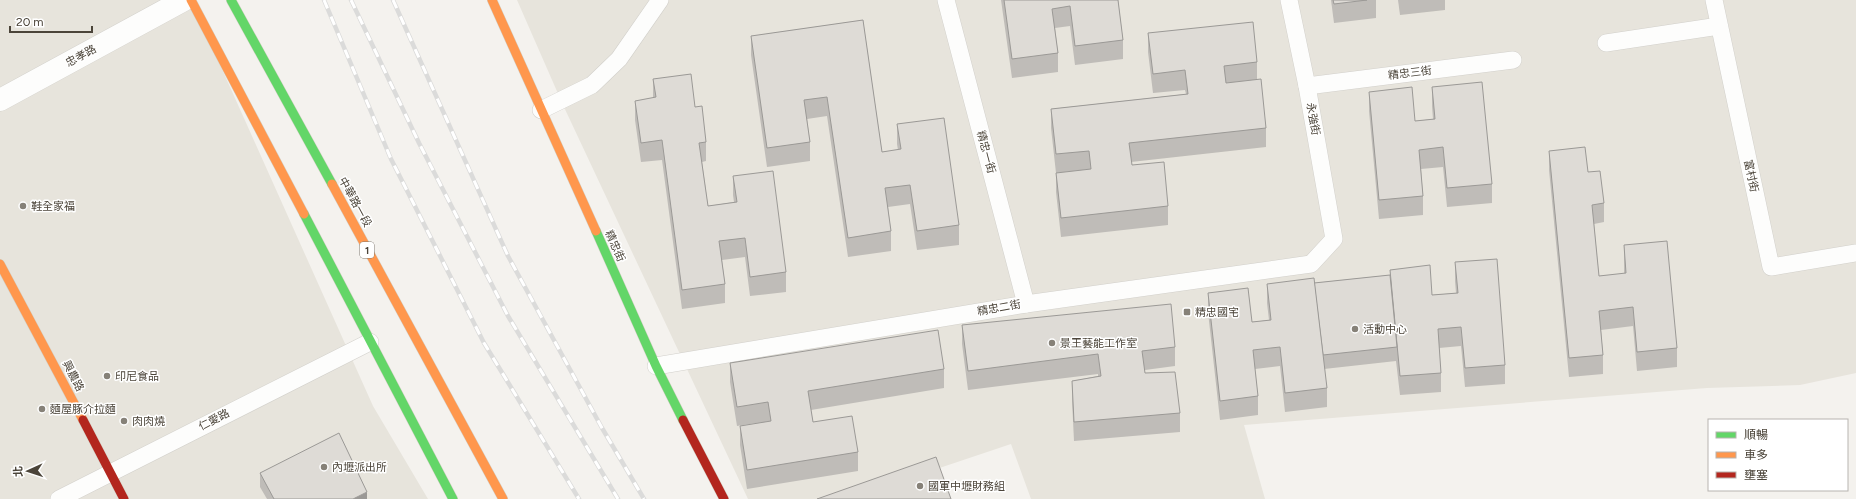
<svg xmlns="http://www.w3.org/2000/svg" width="1856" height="499" viewBox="0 0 1856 499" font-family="Figtree,'Noto Sans TC',sans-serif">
	<rect width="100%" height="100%" fill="#f4f2ee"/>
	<g fill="#e7e4dc">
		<path d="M0,0h191l182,406 55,93h-428z"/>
		<path d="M517,0h1339v373l-56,12 -93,3 -463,37 21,74h-234l-20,-55 -164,55h-99l-185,-394z"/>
	</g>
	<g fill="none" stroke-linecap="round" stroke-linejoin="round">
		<g stroke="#d2d0cb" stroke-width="18">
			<g id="lane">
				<path d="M946,0l80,304"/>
				<path d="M1714,0l57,267 85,-14"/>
				<path d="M1606,43l113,-17"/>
				<path d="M1307,86l206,-26"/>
				<path d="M541,110l51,-25 27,-26 41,-59"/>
				<path d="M656,366l370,-62 285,-40 23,-25 -27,-153 -18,-86"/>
				<path d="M59,499l311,-157"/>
			</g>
		</g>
		<g stroke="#d2d0cb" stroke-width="23">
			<path id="street" d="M0,100l184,-100"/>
		</g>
		<g stroke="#d3cfc5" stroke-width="10">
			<g id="fast">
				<path d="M231,0l101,184"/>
				<path d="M304,214l149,285"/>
				<path d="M596,231l60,135 27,54"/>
			</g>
		</g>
		<g stroke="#d3cfc5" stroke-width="10">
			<g id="slow">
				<path d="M191,0l113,214"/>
				<path d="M492,0l104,231"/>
				<path d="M332,184l171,315"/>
				<path d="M0,264l83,156"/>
			</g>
		</g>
		<g stroke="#d3cfc5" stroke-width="10">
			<g id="jam">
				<path d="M83,420l41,79"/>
				<path d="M683,420l41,79"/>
			</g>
		</g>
		<use href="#lane" stroke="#fdfdfc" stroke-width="17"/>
		<use href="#street" stroke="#fdfdfc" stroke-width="22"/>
		<use href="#fast" stroke="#63d668" stroke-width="9"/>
		<use href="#slow" stroke="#ff974d" stroke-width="9"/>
		<use href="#jam" stroke="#b3261e" stroke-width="9"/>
		<g stroke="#dbdbda" stroke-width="4.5">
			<g id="rail">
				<path d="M324,0l67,159 39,77 54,107 95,156"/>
				<path d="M351,0l68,143 89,173 110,183"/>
				<path d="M393,0l115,256 94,172 42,71"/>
			</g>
		</g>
		<use href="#rail" stroke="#fff" stroke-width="3" stroke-dasharray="9" stroke-linecap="butt"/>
	</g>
	<g fill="#bfbcb8">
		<path d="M1001,0h117l5,40v19l-48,6 -5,-39 -15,2 3,25v19l-46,6z"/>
		<path d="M1331,0h45v18l-42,5z"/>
		<path d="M1398,0h47v10l-45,5z"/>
		<path d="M863,20l19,132 16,-2 -1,-6v-20l62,101v20l-42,5 -7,-46 -22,3 3,24v20l-43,6 -21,-141 -20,3 3,23v19l-43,6 -16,-112v-19z"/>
		<path d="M1148,33l109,29v17l9,49v19l-135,15 1,3 36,41v19l-107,12 -5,-45v-19l-5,-45v-19l135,-15 -1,-4 -32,3 -5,-41z"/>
		<path d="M653,79l42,28 11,35v19l-4,1 6,44 26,-4 -1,-7v-19l53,96v20l-36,4 -5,-39 -23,3 3,24v19l-43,6 -20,-149 -21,2 -6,-42v-19l18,-3z"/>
		<path d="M1432,87l60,97v19l-45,4 -4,-40 -22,2 2,27v19l-44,4 -10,-108v-19l46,29 18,-2 -1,-13z"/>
		<path d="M1549,151l39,21 16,31v19l-10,2 5,52 25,-2v-29l53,103v19l-40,4 -4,-45 -32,4 2,25v19l-34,3 -20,-207z"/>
		<path d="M1455,262l50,103v19l-40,3 -4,-41 -22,2 2,25v19l-41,3 -4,-34 -72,8 3,19v19l-42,5 -5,-46 -25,3 3,27v19l-38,5 -12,-108v-19l44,29 17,-2 -2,-17v-19l47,-1 76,-8v-5l42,25 24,-2 -1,-12z"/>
		<path d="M962,325l213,22v19l-30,4v3l35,40v19l-106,9 -2,-41v-19l26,-5v-2l-130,16 -6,-46z"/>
		<path d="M730,363l214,6v19l-133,22 2,12 45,30v19l-111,18 -7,-44v-19l28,-5 -31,5 -7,-44z"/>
		<path d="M260,473l107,26h-100l-7,-12z"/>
	</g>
	<path fill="#9b9996" d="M367,492v7h-14z"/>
	<g fill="#dedbd6" stroke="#9b9996">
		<path d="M1004,0h114l5,40 -48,6 -5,-40 -18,3 6,44 -46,6z"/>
		<path d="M1333,0h34l-33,4z"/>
		<path d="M863,20l19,132 19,-3 -4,-25 47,-6 15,107 -42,6 -7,-46 -25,3 6,43 -43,7 -21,-141 -23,3 6,42 -43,6 -16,-112z"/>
		<path d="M1253,22l4,40 -33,4 2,17 35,-4 5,49 -137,15 3,22 32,-3 4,44 -107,12 -5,-45 35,-4 -2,-18 -33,3 -5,-45 137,-15 -3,-24 -32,4 -5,-41z"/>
		<path d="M691,74l4,33 7,-1 4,36 -7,1 9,63 29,-4 -4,-26 40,-5 13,101 -36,5 -5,-39 -26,3 6,43 -43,6 -20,-150 -21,3 -6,-42 21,-4 -3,-18z"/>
		<path d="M1482,82l10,102 -45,4 -4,-41 -24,3 4,46 -44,4 -10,-108 43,-5 3,34 20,-2 -3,-32z"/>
		<path d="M1585,147l3,25 12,-1 4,32 -12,2 7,71 27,-3 -2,-28 43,-4 10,107 -40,4 -4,-45 -34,4 4,44 -34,3 -20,-207z"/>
		<path d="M1497,259l8,106 -40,3 -4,-41 -23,2 3,44 -41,3 -10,-106 40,-5 2,30 26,-2 -3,-31z"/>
		<path d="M1390,275l7,72 -74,8 -9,-72z"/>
		<path d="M1314,278l13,110 -42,5 -5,-46 -27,3 5,46 -38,5 -12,-108 40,-5 4,34 19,-2 -4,-36z"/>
		<path d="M1171,304l4,43 -33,4 3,22 30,-1 5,41 -106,9 -2,-41 29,-5 -3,-22 -130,17 -6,-46z"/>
		<path d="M938,330l6,39 -136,22 5,31 39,-6 6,36 -111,18 -7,-44 31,-5 -3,-19 -31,5 -7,-44z"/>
		<path d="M339,433l28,59 -14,7h-79l-14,-26z"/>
		<path d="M936,457l15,42h-134z"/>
	</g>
	<g fill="#868178" stroke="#fff" stroke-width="1.5">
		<circle cx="23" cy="206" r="4"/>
		<rect x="1183" y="308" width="8" height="8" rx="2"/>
		<circle cx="1355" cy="329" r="4"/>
		<circle cx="1052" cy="343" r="4"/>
		<circle cx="107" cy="376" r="4"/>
		<circle cx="42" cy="409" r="4"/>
		<circle cx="124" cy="421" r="4"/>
		<circle cx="324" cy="467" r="4"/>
		<circle cx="920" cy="486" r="4"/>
	</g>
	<g text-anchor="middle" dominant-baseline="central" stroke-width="3" stroke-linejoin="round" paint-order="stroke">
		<rect fill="#fff" stroke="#817c74" stroke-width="1" x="360" y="242" width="14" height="16" rx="3"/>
		<g font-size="10" font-weight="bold" fill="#4b4439">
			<text x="367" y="250">1</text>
		</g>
		<g font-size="11" fill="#4b4439" stroke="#fff">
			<text transform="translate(81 56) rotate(-29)">忠孝路</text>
			<text transform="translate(1410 73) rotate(-7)">精忠三街</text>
			<text transform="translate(1313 119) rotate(80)">永強街</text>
			<text transform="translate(986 152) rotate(75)">精忠一街</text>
			<text transform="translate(1751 176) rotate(78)">富村街</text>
			<text transform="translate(355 202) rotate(61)">中華路一段</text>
			<text transform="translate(615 246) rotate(66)">精忠街</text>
			<text transform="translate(999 308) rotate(-10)">精忠二街</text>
			<text transform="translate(73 376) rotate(62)">興農路</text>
			<text transform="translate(214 420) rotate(-27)">仁愛路</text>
		</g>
		<g font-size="11" fill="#4b4439" stroke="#fff" text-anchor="start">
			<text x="31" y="206">鞋全家福</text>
			<text x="1195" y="312">精忠國宅</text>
			<text x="1363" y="329">活動中心</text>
			<text x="1060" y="343">景王藝能工作室</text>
			<text x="115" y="376">印尼食品</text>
			<text x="50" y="409">麵屋豚介拉麵</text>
			<text x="132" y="421">肉肉燒</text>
			<text x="332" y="467">內壢派出所</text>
			<text x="928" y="486">國軍中壢財務組</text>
		</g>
	</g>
	<rect x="1708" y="419" width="140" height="72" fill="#ffffff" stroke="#b7b4b0"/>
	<rect x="1716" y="432" width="20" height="6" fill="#63d668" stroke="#b7b4b0"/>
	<text x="1744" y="439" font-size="12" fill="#4b4439">順暢</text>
	<rect x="1716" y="452" width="20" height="6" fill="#ff974d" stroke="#b7b4b0"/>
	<text x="1744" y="459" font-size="12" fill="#4b4439">車多</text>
	<rect x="1716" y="472" width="20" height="6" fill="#b3261e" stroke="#b7b4b0"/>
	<text x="1744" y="479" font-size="12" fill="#4b4439">壅塞</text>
	<g transform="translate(28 471) rotate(267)" stroke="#ffffff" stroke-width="3" paint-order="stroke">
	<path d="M0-3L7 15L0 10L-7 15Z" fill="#4b4439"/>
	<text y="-6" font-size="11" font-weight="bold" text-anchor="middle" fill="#4b4439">北</text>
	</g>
	<path d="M10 26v6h82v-6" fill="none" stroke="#4b4439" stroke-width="2"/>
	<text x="16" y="26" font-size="12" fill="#4b4439" stroke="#ffffff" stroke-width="3" paint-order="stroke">20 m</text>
</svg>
